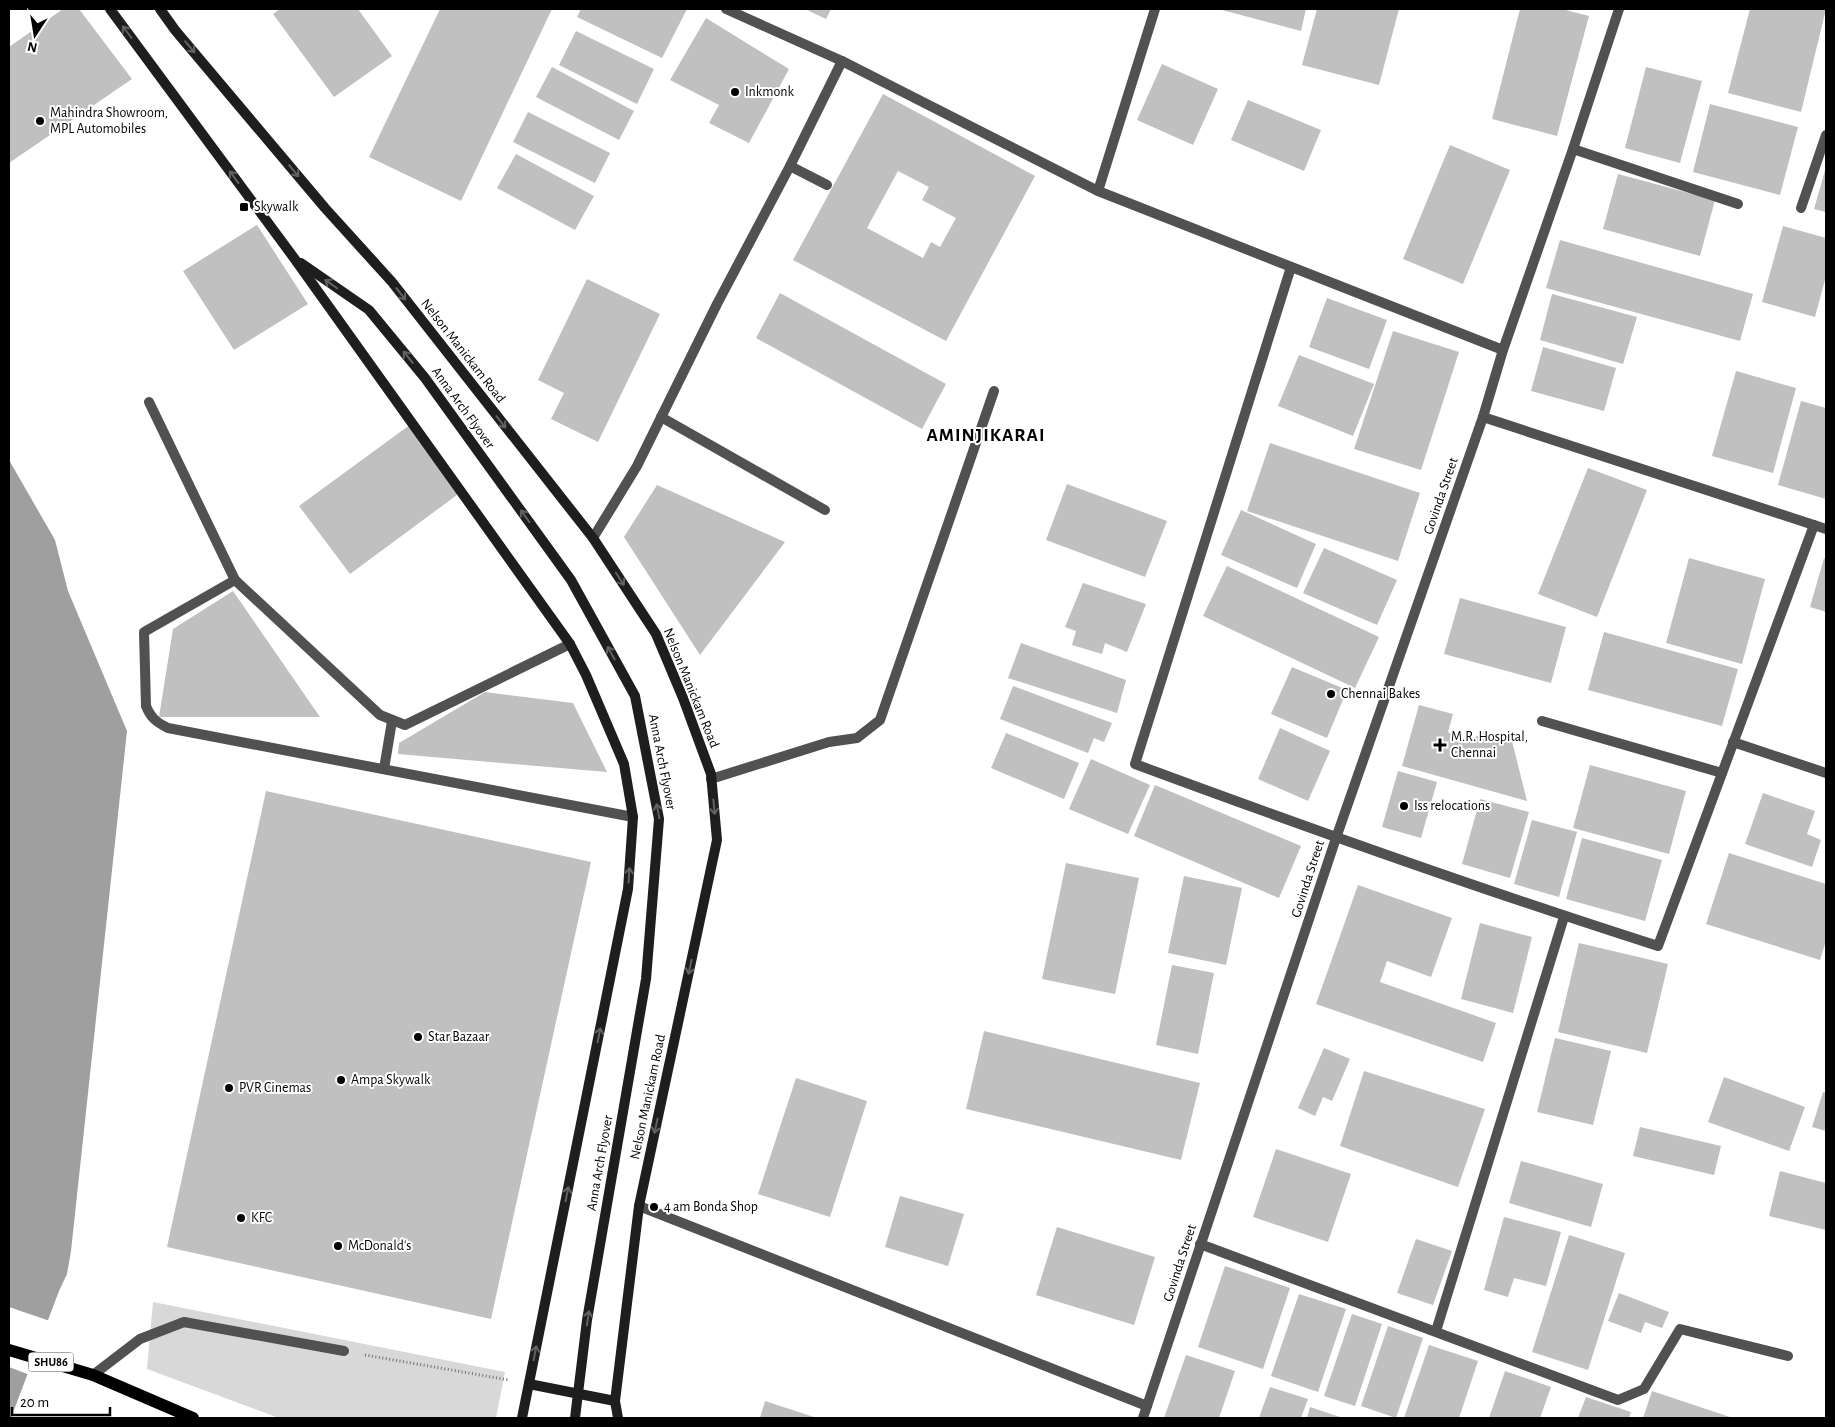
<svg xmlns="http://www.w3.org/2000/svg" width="1835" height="1427" viewBox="0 0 1835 1427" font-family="'Alegreya Sans',sans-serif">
	<rect width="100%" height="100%" fill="#fff"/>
	<path fill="#d8d8d8" d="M153,1302l352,70 -9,46h-217l-132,-49z"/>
	<path fill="#9f9f9f" d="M9,460l46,80 13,51 59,140 -56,520 -4,23 -8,17 -48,127h-2z"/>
	<path fill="#fff" d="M9,1307l41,14 -20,54 -21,-8z"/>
	<g fill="#c0c0c0" fill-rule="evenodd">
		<path d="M63,9h16l53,70 -123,84v-116z"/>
		<path d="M280,9h78l34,47 -58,41 -61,-83z"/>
		<path d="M440,9h112l-91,192 -92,-44z"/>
		<path d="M581,9h106l-25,49 -85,-41z"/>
		<path d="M805,9h26l-5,10z"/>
		<path d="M1218,9h88l-5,22z"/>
		<path d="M1317,9h82l-20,76 -77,-20z"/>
		<path d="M1520,9h42l27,7 -32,120 -65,-17z"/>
		<path d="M1750,9h76l-25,103 -73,-19z"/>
		<path d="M706,18l83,51 -40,74 -40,-20 10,-18 -49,-25z"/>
		<path d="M576,31l78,38 -17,35 -78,-39z"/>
		<path d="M1162,64l56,25 -25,56 -56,-25z"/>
		<path d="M552,67l82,44 -15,29 -83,-43z"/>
		<path d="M1646,67l56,14 -22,82 -55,-15z"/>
		<path d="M883,94l152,82 -89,165 -153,-81zM898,171l31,16 -7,13 34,18 -16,29 -9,-5 -8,16 -56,-30z"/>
		<path d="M1248,100l73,30 -17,41 -73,-31z"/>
		<path d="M1710,104l88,23 -18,68 -87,-23z"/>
		<path d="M528,112l82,41 -15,30 -82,-41z"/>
		<path d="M1450,145l60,25 -47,114 -60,-25z"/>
		<path d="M516,154l78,42 -19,34 -78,-42z"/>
		<path d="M1826,167v45l-12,-3z"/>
		<path d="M1618,174l97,26 -15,56 -97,-27z"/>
		<path d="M257,225l51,79 -74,46 -51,-79z"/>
		<path d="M1783,226l43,12v38l-11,41 -53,-15z"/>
		<path d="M1560,240l193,54 -13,47 -194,-53z"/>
		<path d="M587,279l73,35 -62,128 -47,-23 13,-26 -26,-13z"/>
		<path d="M780,293l166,91 -24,45 -166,-91z"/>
		<path d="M1552,294l85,23 -14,47 -83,-24z"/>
		<path d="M1327,298l60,22 -18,49 -60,-22z"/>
		<path d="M1393,331l66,21 -38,118 -67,-21z"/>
		<path d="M1543,347l73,21 -12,43 -73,-20z"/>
		<path d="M1299,355l75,29 -21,52 -75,-30z"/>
		<path d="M1736,371l60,17 -23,85 -61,-17z"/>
		<path d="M1801,401l25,7v91l-48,-14z"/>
		<path d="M411,424l50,68 -111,82 -51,-68z"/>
		<path d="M1270,443l150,50 -22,68 -151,-50z"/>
		<path d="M1588,468l59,22 -50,127 -59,-23z"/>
		<path d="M1067,484l100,37 -22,56 -99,-37z"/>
		<path d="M657,485l128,57 -85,113 -76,-118z"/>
		<path d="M1241,510l75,34 -19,44 -76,-33z"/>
		<path d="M1324,548l73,32 -20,45 -74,-32z"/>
		<path d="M1689,558l76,21 -23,85 -76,-21z"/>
		<path d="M1824,558l2,1v53l-16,-5z"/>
		<path d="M1227,566l152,71 -24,51 -152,-72z"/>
		<path d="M1083,583l63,21 -19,48 -22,-9 -3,11 -30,-9 4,-14 -11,-4z"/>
		<path d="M233,591l87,126h-161l14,-88z"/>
		<path d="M1460,598l106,29 -15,56 -107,-29z"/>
		<path d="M1604,632l134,37 -16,57 -134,-36z"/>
		<path d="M1021,643l105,37 -9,33 -109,-35z"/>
		<path d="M1292,667l55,23 -20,48 -56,-24z"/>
		<path d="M1013,686l99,37 -8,19 -10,-4 -6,15 -88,-34z"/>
		<path d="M485,692l88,11 34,69 -209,-18 1,-11z"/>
		<path d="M1419,705l34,9 -5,18 17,11 19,-11 28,9 15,60 -125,-35z"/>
		<path d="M1280,728l50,23 -22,50 -50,-22z"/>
		<path d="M1006,733l73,30 -15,36 -73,-31z"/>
		<path d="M1091,759l59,26 -22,49 -59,-25z"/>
		<path d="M1590,765l96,26 -17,63 -96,-26z"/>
		<path d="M1398,771l39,11 -16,56 -39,-11z"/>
		<path d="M1155,785l146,61 -22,52 -145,-62z"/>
		<path d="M266,791l325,71 -100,457 -324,-72z"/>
		<path d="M1763,793l52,18 -8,23 14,6 -9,27 -67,-23z"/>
		<path d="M1480,799l49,13 -19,66 -48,-14z"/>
		<path d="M1532,820l45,12 -18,65 -45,-13z"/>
		<path d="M1582,838l80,22 -17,61 -79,-22z"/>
		<path d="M1729,853l97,31v57l-6,19 -114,-36z"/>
		<path d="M1066,863l73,15 -24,116 -73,-15z"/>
		<path d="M1184,876l58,12 -16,77 -58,-12z"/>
		<path d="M1358,885l94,33 -21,59 -44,-16 -7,21 116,41 -13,39 -167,-58z"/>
		<path d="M1480,923l52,14 -19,76 -52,-14z"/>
		<path d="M1579,943l89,21 -21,89 -89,-21z"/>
		<path d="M1172,965l42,8 -16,81 -42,-9z"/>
		<path d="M984,1031l216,52 -19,77 -215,-51z"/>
		<path d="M1555,1038l56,13 -18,74 -56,-13z"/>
		<path d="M1324,1048l26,11 -18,42 -9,-4 -8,19 -17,-8z"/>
		<path d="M1364,1071l121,38 -27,78 -118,-41z"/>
		<path d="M1724,1077l81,30 -16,44 -81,-29z"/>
		<path d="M796,1078l71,23 -37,116 -72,-23z"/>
		<path d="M1823,1092l3,1v38l-14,-4z"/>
		<path d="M1640,1127l81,19 -7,29 -81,-19z"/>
		<path d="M1276,1149l75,25 -23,68 -75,-25z"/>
		<path d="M1521,1161l82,23 -12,43 -82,-24z"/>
		<path d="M1780,1171l46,12v47l-57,-14z"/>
		<path d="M900,1196l64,18 -16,52 -63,-19z"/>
		<path d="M1504,1217l57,15 -15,54 -32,-8 -6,19 -24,-7z"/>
		<path d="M1057,1227l98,30 -21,68 -98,-30z"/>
		<path d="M1569,1235l56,18 -37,117 -56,-18z"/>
		<path d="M1416,1239l36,12 -19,54 -36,-12z"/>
		<path d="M1225,1266l65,22 -27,81 -65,-22z"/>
		<path d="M1619,1293l50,19 -7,16 -17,-6 -4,11 -33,-12z"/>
		<path d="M1299,1294l47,15 -28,83 -47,-16z"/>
		<path d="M1352,1314l30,10 -27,82 -31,-10z"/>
		<path d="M1388,1326l35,12 -27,80 -35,-12z"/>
		<path d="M1429,1345l49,16 -19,57h-55z"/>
		<path d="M1186,1355l49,16 -16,47h-55z"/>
		<path d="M1505,1371l46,16 -11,31h-51z"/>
		<path d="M1270,1387l38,12 -7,19h-42z"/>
		<path d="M1652,1391l81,27h-90z"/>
		<path d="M1586,1397l45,15 -2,6h-51z"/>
		<path d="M765,1401l52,17h-57z"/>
		<path d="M1310,1407l33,11h-36z"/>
	</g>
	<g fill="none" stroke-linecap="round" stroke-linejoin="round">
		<path stroke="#737373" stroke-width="3" stroke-dasharray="1 2.5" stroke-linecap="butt" d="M365,1355l144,25"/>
		<g stroke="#515151" stroke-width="10">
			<path d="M790,166l37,19"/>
			<path d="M149,402l86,178 145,135 25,10 165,-81"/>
			<path d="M235,580l-91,52 2,74c5,12 10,16 22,22l465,89"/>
			<path d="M1542,721l180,52"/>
			<path d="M384,769l8,-48"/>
			<path d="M93,1375l47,-36 44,-17 160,29"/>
		</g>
		<g stroke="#515151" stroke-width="10">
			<path d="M726,9l116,52 256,130 405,159"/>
			<path d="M1573,149l165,55"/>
			<path d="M1098,191l57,-182"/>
			<path d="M1801,208l25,-73"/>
			<path d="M1291,267l-156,497c173,64 347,126 523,182l156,-421"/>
			<path d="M661,417l164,93"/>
			<path d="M1483,417l343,112"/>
			<path d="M593,538l44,-72 80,-162 73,-138 52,-105"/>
			<path d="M1733,742l93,31"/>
			<path d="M711,779l118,-37 28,-4 23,-18 114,-329"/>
			<path d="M639,1206l508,200"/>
			<path d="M1200,1244l418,156 26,-11 36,-60 108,27"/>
			<path d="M1436,1331l128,-414"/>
			<path d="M1143,1418l193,-580 147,-421 20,-67 70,-201 46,-140"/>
		</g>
		<g stroke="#1e1e1e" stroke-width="10">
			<path d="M110,9l184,249 276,386 16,31 38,89 9,53 -5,72 -106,529"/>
			<path d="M160,9l15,21 150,178 67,74 201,256 63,96 27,64 28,76 6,66 -78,366 -24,195 3,17"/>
			<path d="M301,263l68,47 56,68 146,202 64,116 24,123 -13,160 -59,341 -12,98"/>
			<path d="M529,1384l86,17"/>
		</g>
		<path stroke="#000" stroke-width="12" d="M9,1350l84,25 100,43"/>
	</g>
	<defs><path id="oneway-shaft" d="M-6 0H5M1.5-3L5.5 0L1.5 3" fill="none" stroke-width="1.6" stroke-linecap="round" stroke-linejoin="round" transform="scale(1.25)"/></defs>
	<g stroke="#626262">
		<use href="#oneway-shaft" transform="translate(127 32) rotate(-127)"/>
		<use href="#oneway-shaft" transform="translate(190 47) rotate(50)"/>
		<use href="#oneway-shaft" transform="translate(294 171) rotate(50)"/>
		<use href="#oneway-shaft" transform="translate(234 177) rotate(-126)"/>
		<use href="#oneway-shaft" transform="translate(331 284) rotate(-145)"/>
		<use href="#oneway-shaft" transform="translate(401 294) rotate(52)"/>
		<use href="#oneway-shaft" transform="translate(408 357) rotate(-129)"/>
		<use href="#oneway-shaft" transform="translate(501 422) rotate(52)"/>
		<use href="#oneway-shaft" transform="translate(525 516) rotate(-126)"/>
		<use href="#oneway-shaft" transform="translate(620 579) rotate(57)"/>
		<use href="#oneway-shaft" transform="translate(611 653) rotate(-119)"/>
		<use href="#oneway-shaft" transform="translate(714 807) rotate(85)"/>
		<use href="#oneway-shaft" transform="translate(658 811) rotate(-101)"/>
		<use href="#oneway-shaft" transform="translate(629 875) rotate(-86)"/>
		<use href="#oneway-shaft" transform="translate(690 967) rotate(102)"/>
		<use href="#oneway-shaft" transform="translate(599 1035) rotate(-79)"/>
		<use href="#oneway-shaft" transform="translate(656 1126) rotate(102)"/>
		<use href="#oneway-shaft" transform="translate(567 1194) rotate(-79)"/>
		<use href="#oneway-shaft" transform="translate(588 1318) rotate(-81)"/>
		<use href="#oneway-shaft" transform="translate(535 1353) rotate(-79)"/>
	</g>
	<g fill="#000" stroke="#fff" stroke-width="2">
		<circle cx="735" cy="92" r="5"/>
		<circle cx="40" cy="121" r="5"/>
		<rect x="239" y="202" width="10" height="10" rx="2.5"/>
		<circle cx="1331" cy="694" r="5"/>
		<path d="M1437.5 737.5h5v5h5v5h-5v5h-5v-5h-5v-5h5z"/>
		<circle cx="1404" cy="806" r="5"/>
		<circle cx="418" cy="1037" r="5"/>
		<circle cx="341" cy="1080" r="5"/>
		<circle cx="229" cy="1088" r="5"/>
		<circle cx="654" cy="1207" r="5"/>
		<circle cx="241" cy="1218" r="5"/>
		<circle cx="338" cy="1246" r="5"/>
	</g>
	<g text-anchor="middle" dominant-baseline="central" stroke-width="4" stroke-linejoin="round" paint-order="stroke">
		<rect fill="#fff" stroke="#4c4c4c" stroke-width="1" x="28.5" y="1352.5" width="45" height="19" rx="4"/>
		<g font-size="12" font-weight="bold" fill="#000">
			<text x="51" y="1362">SHU86</text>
		</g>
		<g font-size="14" fill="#000" stroke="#fff" text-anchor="start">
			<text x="745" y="92">Inkmonk</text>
			<text x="50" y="113">Mahindra Showroom,<tspan x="50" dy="16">MPL Automobiles</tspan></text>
			<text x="254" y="207">Skywalk</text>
			<text x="1341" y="694">Chennai Bakes</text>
			<text x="1451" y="737">M.R. Hospital,<tspan x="1451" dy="16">Chennai</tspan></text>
			<text x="1414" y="806">Iss relocations</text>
			<text x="428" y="1037">Star Bazaar</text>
			<text x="351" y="1080">Ampa Skywalk</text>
			<text x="239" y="1088">PVR Cinemas</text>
			<text x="664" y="1207">4 am Bonda Shop</text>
			<text x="251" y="1218">KFC</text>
			<text x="348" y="1246">McDonald's</text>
		</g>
		<g font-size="14" fill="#000" stroke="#fff">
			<text transform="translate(463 351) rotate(52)">Nelson Manickam Road</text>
			<text transform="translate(463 408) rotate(54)">Anna Arch Flyover</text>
			<text transform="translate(1441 496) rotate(-71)">Govinda Street</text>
			<text transform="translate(691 688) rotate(68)">Nelson Manickam Road</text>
			<text transform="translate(662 762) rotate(79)">Anna Arch Flyover</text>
			<text transform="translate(1308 879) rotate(-72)">Govinda Street</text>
			<text transform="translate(648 1097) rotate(-78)">Nelson Manickam Road</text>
			<text transform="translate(600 1163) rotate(-80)">Anna Arch Flyover</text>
			<text transform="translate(1180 1263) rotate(-72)">Govinda Street</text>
		</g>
		<g font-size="19" font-weight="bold" letter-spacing="1" fill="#000" stroke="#fff">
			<text x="986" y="435">AMINJIKARAI</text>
		</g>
	</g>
	<rect width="1835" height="1427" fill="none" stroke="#000000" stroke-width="20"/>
	<g transform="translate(35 35) rotate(192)" stroke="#ffffff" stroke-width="4" paint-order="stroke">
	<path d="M0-4L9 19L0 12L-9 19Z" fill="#000000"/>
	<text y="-8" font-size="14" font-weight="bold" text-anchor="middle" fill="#000000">N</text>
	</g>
	<path d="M12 1407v8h98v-8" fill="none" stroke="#000000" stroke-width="2.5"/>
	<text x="20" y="1407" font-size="15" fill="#000000" stroke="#ffffff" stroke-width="4" paint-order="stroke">20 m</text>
</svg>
